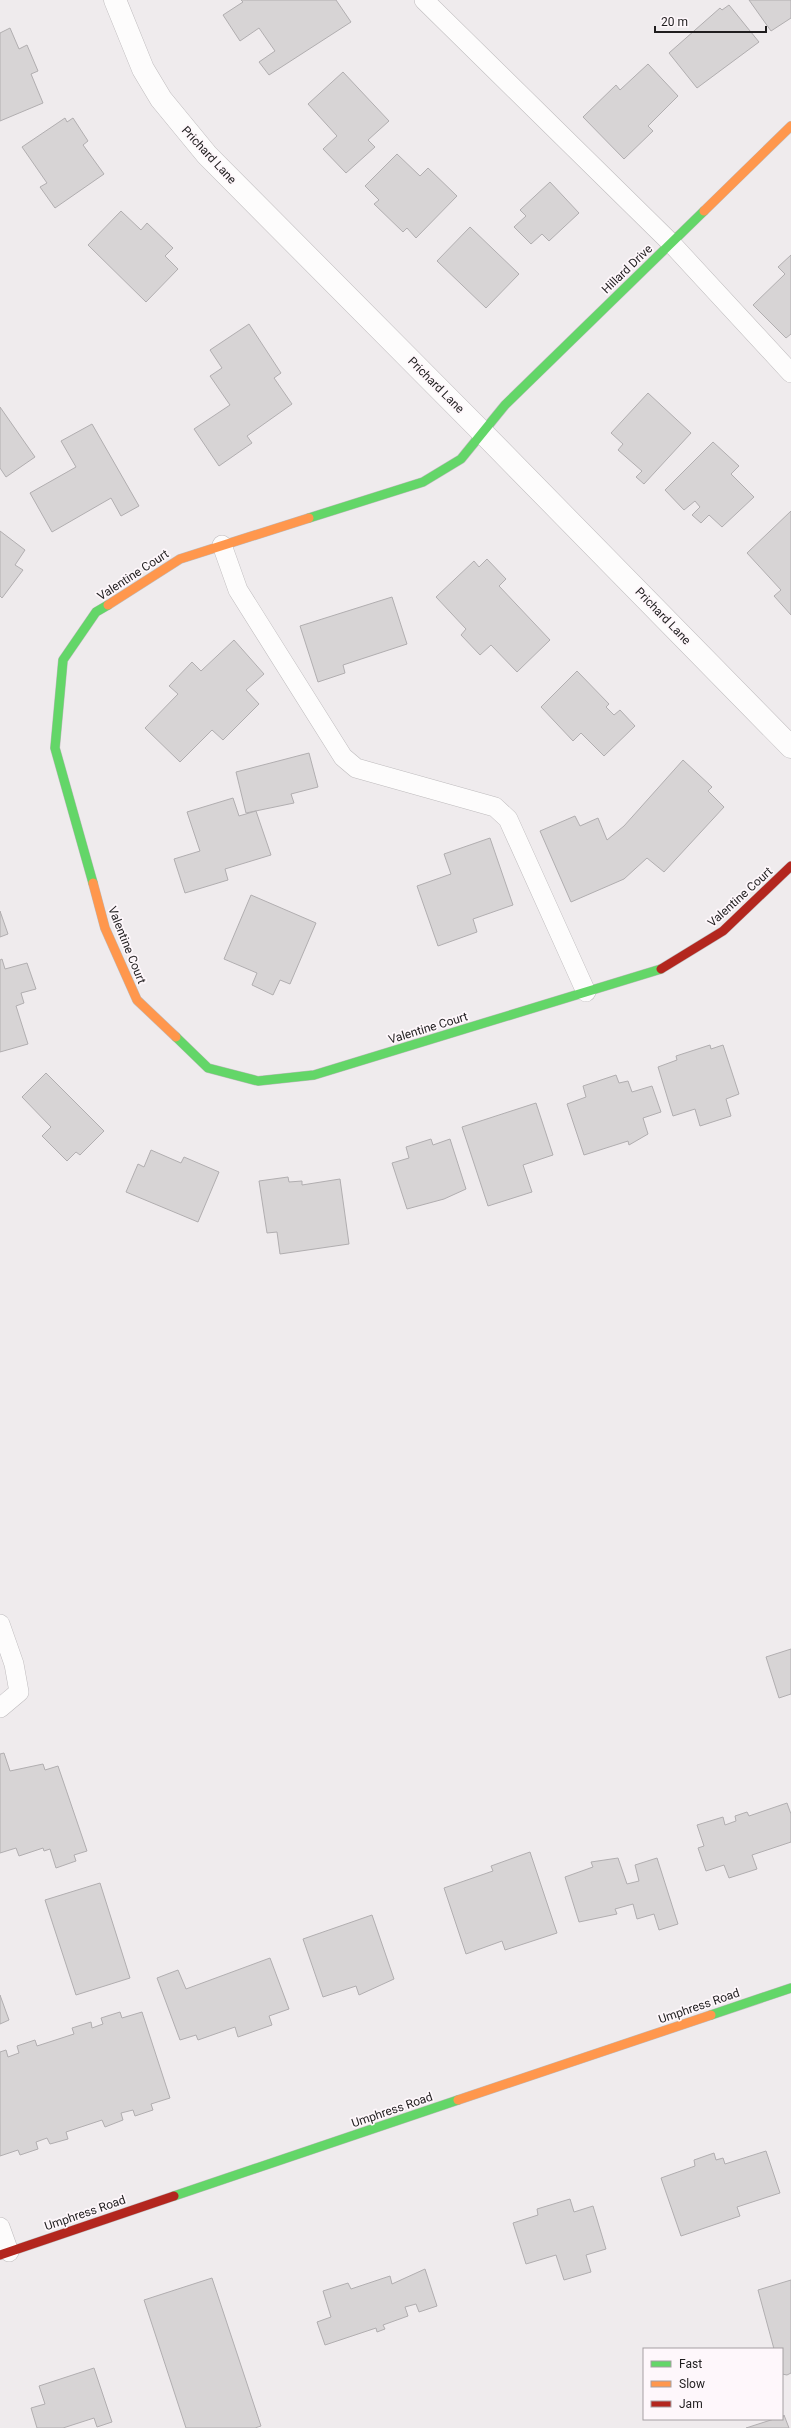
<svg xmlns="http://www.w3.org/2000/svg" width="791" height="2428" viewBox="0 0 791 2428" font-family="Roboto,sans-serif">
	<rect width="100%" height="100%" fill="#efebed"/>
	<g fill="#d7d4d5" stroke="#b1aeb0">
		<path d="M241,0h95l15,22 -82,53 -10,-13 16,-11 -16,-23 -19,13 -17,-26 20,-13z"/>
		<path d="M749,0h42v18l-20,13z"/>
		<path d="M729,5l30,37 -62,46 -28,-35 51,-45 2,2z"/>
		<path d="M10,28l9,21 8,-4 11,26 -7,3 12,29 -43,18v-88z"/>
		<path d="M648,64l30,32 -30,30 5,5 -29,28 -41,-42 33,-32 4,5z"/>
		<path d="M343,72l46,49 -21,19 7,7 -29,26 -23,-24 14,-13 -29,-32z"/>
		<path d="M65,118l2,4 6,-4 15,23 -5,4 21,29 -49,34 -15,-21 7,-4 -25,-36z"/>
		<path d="M397,154l23,22 8,-8 29,28 -41,42 -9,-10 -4,4 -29,-28 5,-4 -14,-14z"/>
		<path d="M550,182l29,31 -30,28 -7,-7 -11,10 -17,-17 12,-11 -6,-6z"/>
		<path d="M121,211l20,19 6,-7 26,25 -8,8 13,13 -32,33 -58,-57z"/>
		<path d="M470,227l49,47 -33,34 -49,-47z"/>
		<path d="M791,255v79l-5,4 -33,-33 32,-31 -7,-7z"/>
		<path d="M249,324l32,49 -7,5 18,26 -45,32 5,7 -33,23 -25,-37 36,-24 -20,-29 12,-8 -12,-18z"/>
		<path d="M648,393l43,40 -47,51 -8,-7 6,-6 -24,-21 5,-6 -12,-11z"/>
		<path d="M0,407l35,50 -29,20 -6,-9z"/>
		<path d="M92,424l47,82 -18,10 -10,-18 -59,34 -22,-39 46,-26 -15,-26z"/>
		<path d="M713,442l26,24 -8,8 23,23 -32,30 -13,-12 -8,8 -9,-8 8,-8 -5,-6 -11,9 -19,-20z"/>
		<path d="M791,511v104l-17,-19 7,-6 -34,-37z"/>
		<path d="M0,531l25,19 -10,15 8,5 -21,28 -2,-2z"/>
		<path d="M487,559l19,20 -7,7 51,54 -33,32 -26,-27 -11,10 -19,-20 5,-6 -30,-32 38,-36 5,6z"/>
		<path d="M392,597l15,47 -64,21 2,8 -27,9 -18,-56z"/>
		<path d="M234,640l30,34 -18,16 13,14 -36,36 -11,-10 -32,32 -35,-34 33,-34 -9,-8 23,-24 9,9z"/>
		<path d="M577,671l32,33 -3,3 8,8 6,-5 15,16 -31,30 -23,-23 -8,8 -32,-34z"/>
		<path d="M309,753l9,34 -27,7 3,9 -48,10 -10,-41z"/>
		<path d="M683,760l29,27 -4,4 16,16 -60,65 -17,-14 -23,21 -53,23 -31,-71 35,-15 5,10 18,-8 9,22 17,-14z"/>
		<path d="M233,798l6,18 17,-5 15,44 -46,14 3,11 -43,13 -11,-34 26,-8 -13,-39z"/>
		<path d="M490,838l23,67 -40,14 4,13 -39,14 -21,-60 34,-12 -7,-20z"/>
		<path d="M251,895l65,28 -26,61 -10,-4 -7,15 -21,-10 5,-12 -33,-14z"/>
		<path d="M0,911l8,23 -8,3z"/>
		<path d="M2,959l3,10 22,-6 9,26 -15,4 3,10 -8,3 12,38 -28,8v-92z"/>
		<path d="M710,1045l1,4 12,-4 16,49 -13,5 5,17 -31,10 -5,-17 -22,7 -15,-49 19,-7 -1,-4z"/>
		<path d="M46,1073l58,58 -24,24 -4,-3 -9,9 -25,-25 9,-9 -29,-30z"/>
		<path d="M616,1075l3,8 9,-2 4,11 20,-6 9,26 -18,6 5,16 -19,11 -1,-4 -44,14 -17,-51 19,-7 -3,-11z"/>
		<path d="M536,1103l17,52 -30,10 9,27 -44,14 -26,-79z"/>
		<path d="M431,1139l2,6 17,-6 16,50 -22,10 -37,10 -15,-46 17,-5 -3,-11z"/>
		<path d="M151,1150l30,13 3,-6 35,15 -21,50 -72,-30 12,-28 6,3z"/>
		<path d="M288,1177l1,5 13,-1v4l38,-6 9,65 -69,10 -3,-22 -10,1 -8,-52z"/>
		<path d="M791,1649v45l-12,4 -13,-41z"/>
		<path d="M4,1753l6,18 33,-7 2,6 13,-4 29,85 -13,4 2,6 -20,7 -6,-19 -6,2 -1,-3 -24,8 -3,-8 -16,5v-99z"/>
		<path d="M787,1803l4,11v28l-39,13 5,14 -28,9 -5,-13 -18,6 -8,-23 6,-2 -7,-21 26,-8 2,8 11,-4 -1,-5 12,-4 2,4z"/>
		<path d="M530,1852l27,81 -52,17 -3,-9 -36,13 -22,-66 49,-17 -2,-5z"/>
		<path d="M618,1858l9,26 12,-3 -4,-16 22,-7 21,66 -19,6 -5,-16 -17,5 -4,-15 -18,5 2,5 -38,8 -14,-45 28,-10 -2,-5z"/>
		<path d="M100,1883l30,95 -54,17 -31,-95z"/>
		<path d="M372,1915l22,64 -35,16 -3,-9 -33,11 -20,-58z"/>
		<path d="M270,1958l19,51 -20,7 3,9 -34,12 -3,-10 -37,13 -2,-5 -16,5 -23,-62 21,-8 8,19z"/>
		<path d="M0,1995l9,25 -9,4z"/>
		<path d="M120,2012l2,6 20,-6 28,86 -19,6 2,6 -18,6 -2,-6 -12,3 2,7 -18,7 -3,-7 -36,12 2,7 -18,5 -3,-6 -11,4 2,7 -18,6 -2,-5 -18,6v-104l6,-2 2,7 11,-4 -2,-7 18,-6 2,6 37,-12 -2,-6 19,-6 1,6 11,-4 -2,-6z"/>
		<path d="M766,2151l14,42 -43,14 3,9 -59,20 -20,-58 34,-12 -1,-6 20,-7 2,7 7,-2 2,6z"/>
		<path d="M570,2199l4,13 19,-6 13,43 -20,6 5,17 -27,8 -8,-25 -30,9 -13,-41 25,-8 -1,-6z"/>
		<path d="M425,2269l12,37 -18,6 -3,-8 -11,3 3,9 -25,9 2,4 -8,3 -1,-4 -51,17 -8,-23 14,-5 -8,-26 25,-8 3,6 39,-13 2,8z"/>
		<path d="M212,2278l49,148 -6,2h-69l-42,-128z"/>
		<path d="M791,2280v93l-4,2 -5,-1v-25h-8l-16,-59z"/>
		<path d="M94,2368l18,54 -15,5 -3,-9 -31,10h-26l-6,-20 14,-4 -6,-18z"/>
		<path d="M784,2415l5,13h-43l28,-9h8z"/>
	</g>
	<g fill="none" stroke-linecap="round" stroke-linejoin="round">
		<g stroke="#bebbbd" stroke-width="20">
			<g id="lane">
				<path d="M424,0l247,243 120,130"/>
				<path d="M222,545l16,45 105,167 13,11 139,39 13,12 78,173"/>
				<path d="M0,1624l14,40 5,28 -19,16"/>
				<path d="M0,2227l9,25"/>
			</g>
		</g>
		<g stroke="#bebbbd" stroke-width="23">
			<path id="street" d="M115,0l28,69 18,30 46,56 275,277 309,315"/>
		</g>
		<g stroke="#bebbbd" stroke-width="10">
			<g id="fast">
				<path d="M309,518l114,-36 38,-23 44,-54 199,-194"/>
				<path d="M93,883l-38,-135 8,-88 33,-48 12,-7"/>
				<path d="M176,1037l32,31 50,13 56,-6 347,-106"/>
				<path d="M711,2015l80,-27"/>
				<path d="M174,2196l284,-96"/>
			</g>
		</g>
		<g stroke="#bebbbd" stroke-width="10">
			<g id="slow">
				<path d="M704,211l87,-85"/>
				<path d="M108,605l72,-46 129,-41"/>
				<path d="M93,883l12,45 32,72 39,37"/>
				<path d="M458,2100l253,-85"/>
			</g>
		</g>
		<g stroke="#bebbbd" stroke-width="10">
			<g id="jam">
				<path d="M661,969l62,-38 68,-65"/>
				<path d="M0,2255l174,-59"/>
			</g>
		</g>
		<use href="#lane" stroke="#fdfcfc" stroke-width="19"/>
		<use href="#street" stroke="#fdfcfc" stroke-width="22"/>
		<use href="#fast" stroke="#63d668" stroke-width="9"/>
		<use href="#slow" stroke="#ff974d" stroke-width="9"/>
		<use href="#jam" stroke="#b3261e" stroke-width="9"/>
	</g>
	<g text-anchor="middle" dominant-baseline="central" stroke-width="3.5" stroke-linejoin="round" paint-order="stroke">
		<g font-size="12" fill="#201e1f" stroke="#fef7fb">
			<text transform="translate(209 155) rotate(47)">Prichard Lane</text>
			<text transform="translate(627 269) rotate(-44)">Hillard Drive</text>
			<text transform="translate(436 385) rotate(45)">Prichard Lane</text>
			<text transform="translate(133 575) rotate(-33)">Valentine Court</text>
			<text transform="translate(663 616) rotate(46)">Prichard Lane</text>
			<text transform="translate(740 897) rotate(-42)">Valentine Court</text>
			<text transform="translate(127 945) rotate(68)">Valentine Court</text>
			<text transform="translate(428 1028) rotate(-17)">Valentine Court</text>
			<text transform="translate(699 2006) rotate(-19)">Umphress Road</text>
			<text transform="translate(392 2110) rotate(-19)">Umphress Road</text>
			<text transform="translate(85 2213) rotate(-19)">Umphress Road</text>
		</g>
	</g>
	<rect x="643" y="2348" width="140" height="72" fill="#fef7fb" stroke="#a5a0a3"/>
	<rect x="651" y="2361" width="20" height="6" fill="#63d668" stroke="#a5a0a3"/>
	<text x="679" y="2368" font-size="12" fill="#201e1f">Fast</text>
	<rect x="651" y="2381" width="20" height="6" fill="#ff974d" stroke="#a5a0a3"/>
	<text x="679" y="2388" font-size="12" fill="#201e1f">Slow</text>
	<rect x="651" y="2401" width="20" height="6" fill="#b3261e" stroke="#a5a0a3"/>
	<text x="679" y="2408" font-size="12" fill="#201e1f">Jam</text>
	<path d="M655 26v6h111v-6" fill="none" stroke="#201e1f" stroke-width="2"/>
	<text x="661" y="26" font-size="12" fill="#201e1f" stroke="#fef7fb" stroke-width="3" paint-order="stroke">20 m</text>
</svg>
